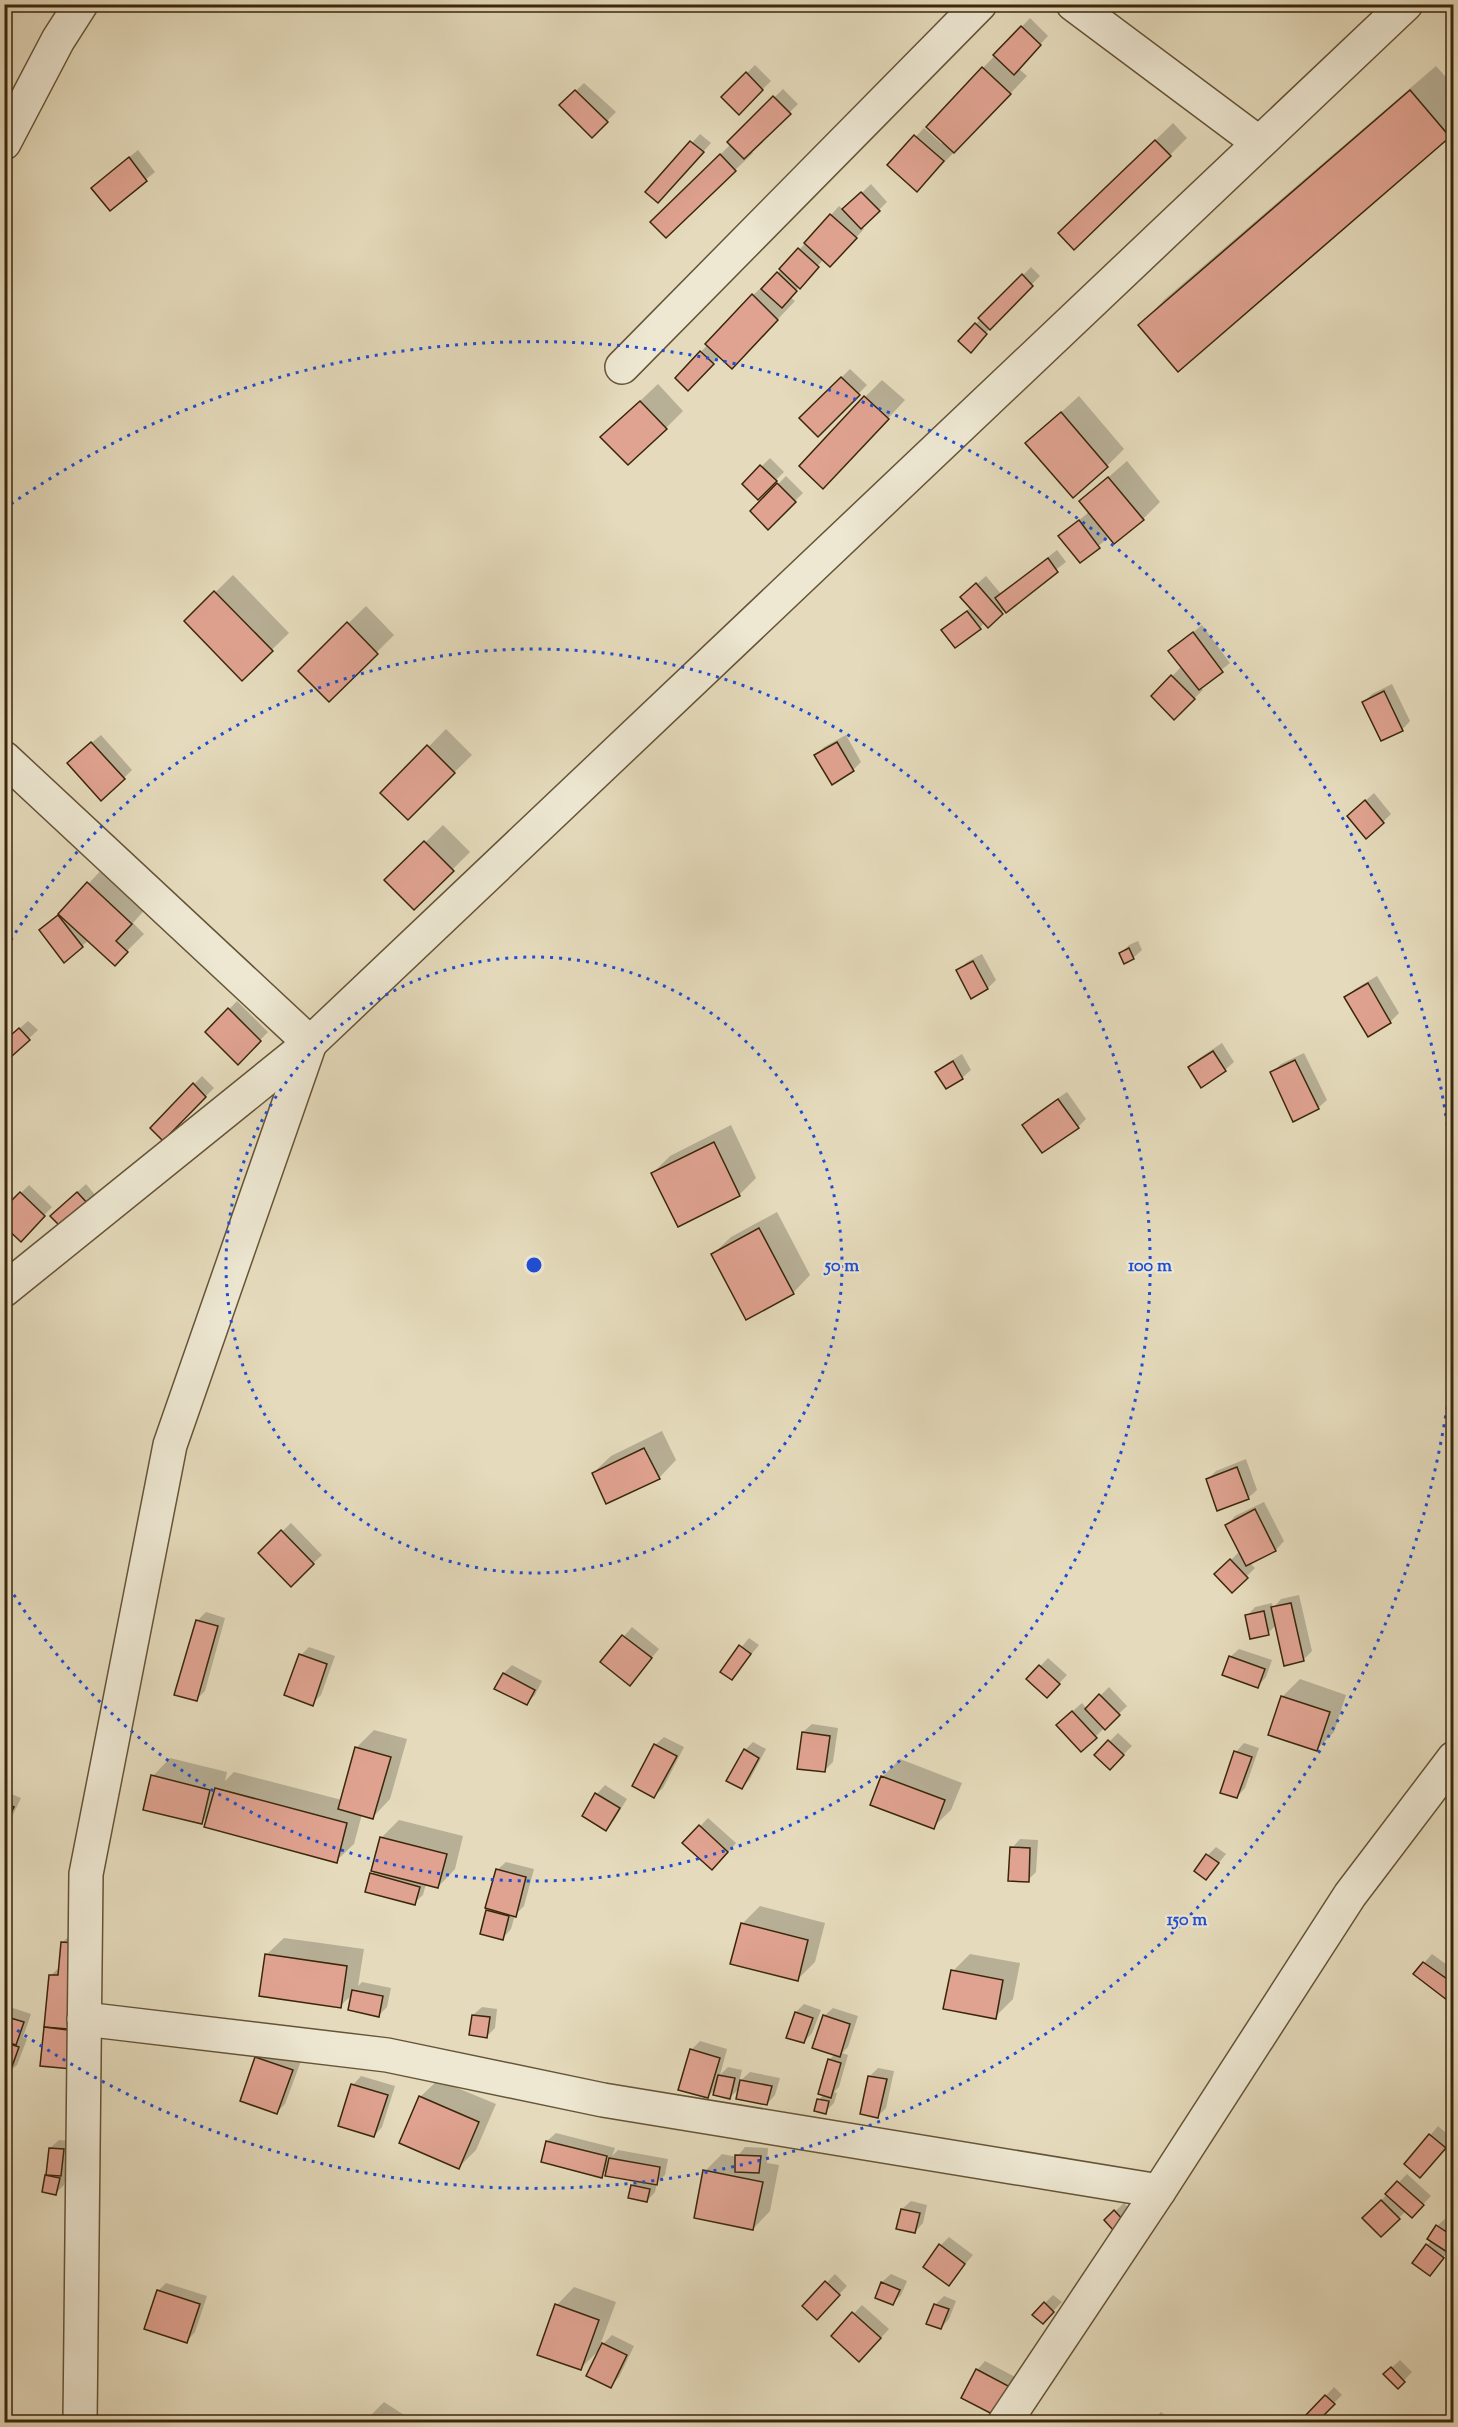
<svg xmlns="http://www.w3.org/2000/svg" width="1458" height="2427" viewBox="0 0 1458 2427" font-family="'Sorts Mill Goudy',serif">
	<rect width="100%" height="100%" fill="#e5dbbc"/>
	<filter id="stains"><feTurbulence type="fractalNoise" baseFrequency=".00333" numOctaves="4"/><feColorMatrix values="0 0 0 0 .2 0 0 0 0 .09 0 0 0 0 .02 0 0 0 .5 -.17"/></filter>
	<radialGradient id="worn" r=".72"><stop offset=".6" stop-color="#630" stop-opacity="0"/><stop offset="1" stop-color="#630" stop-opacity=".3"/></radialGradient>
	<g fill="#0003">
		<path d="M1030,18l18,18 -30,32 9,8 -55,58 -47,48 -36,-17 35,-37 18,16 41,-76z"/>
		<path d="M755,65l16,16 -32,32 -16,-16z"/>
		<path d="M1436,66l18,20v46l-5,4 -309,189 25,-26z"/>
		<path d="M584,83l32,29 -24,24 -31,-31z"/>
		<path d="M783,89l15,15 -47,47 2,2 -87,83 -14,-14 79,-78 -2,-2z"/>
		<path d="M1173,123l14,15 -17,17 -92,61z"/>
		<path d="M700,134l11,9 -45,50 -19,-1z"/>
		<path d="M138,150l17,22 -45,37 -8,-29z"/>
		<path d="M871,184l16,18 -25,25 2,2 -25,27 -15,3 -34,38 5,4 -46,49 -29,6 -32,33 -11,-11 76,-83 28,-25 50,-55 8,-9 5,4z"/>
		<path d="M1031,267l9,9 -47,48 -14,18 -3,-18z"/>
		<path d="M850,369l17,16 -49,50 -17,-17z"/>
		<path d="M882,380l23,20 -64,69 24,-72z"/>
		<path d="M658,384l25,27 -17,17 -46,-8z"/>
		<path d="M1079,396l45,53 -17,17 -80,-23z"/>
		<path d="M770,458l14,14 -26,26 -14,-14z"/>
		<path d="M1127,461l33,41 -17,17 -37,12 -2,2 4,5 -28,23 -20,-25 29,-24 -8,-11z"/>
		<path d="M786,476l17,17 -35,35 -16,-17z"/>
		<path d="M1057,550l9,12 -61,47 -17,17 -3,-4 -5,6 -37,2 28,-23v-18l15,-13 15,18z"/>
		<path d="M233,575l56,58 -47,46 -56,-58z"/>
		<path d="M366,606l28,29 -65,65 -29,-29z"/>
		<path d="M1202,625l28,38 -30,24 3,3 -29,28 -21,-22 29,-30 -12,-15z"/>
		<path d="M1392,684l18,37 -8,9 -38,-28 8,-8z"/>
		<path d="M446,729l26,26 -64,63 -25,-25z"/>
		<path d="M101,735l31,35 -8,8 -47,-23z"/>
		<path d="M846,735l15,27 -8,8 -37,-15 8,-8z"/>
		<path d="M1374,793l17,21 -8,8 -26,-14z"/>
		<path d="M443,825l27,27 -56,56 -27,-28z"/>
		<path d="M105,866l43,40 -15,17 11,11 -29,29 -26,-23 -7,6 -33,-24 13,-10z"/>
		<path d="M1138,941l4,9 -9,8 -13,-4 9,-9z"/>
		<path d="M982,954l14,26 -8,8 -16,8 -14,-25 9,-9z"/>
		<path d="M1377,976l22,37 -9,9 -21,13 -23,-37 9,-9z"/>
		<path d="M237,1001l31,31 -30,31 -31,-31z"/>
		<path d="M28,1021l10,9 -26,24 -1,-18z"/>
		<path d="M1222,1043l12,19 -9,8 -35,-3 8,-8z"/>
		<path d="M1304,1053l23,47 -9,8 -46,-35 9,-9z"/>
		<path d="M962,1054l9,16 -9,8 -25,-6 9,-8z"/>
		<path d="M202,1076l12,12 -51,51 -11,-11z"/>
		<path d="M1067,1092l19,27 -8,8 -54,-2 8,-9z"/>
		<path d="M731,1125l25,53 -17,17 -86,-22 17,-17z"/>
		<path d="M86,1184l10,12 -8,8 -27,3z"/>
		<path d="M29,1185l23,22 -23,24 -25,-21z"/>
		<path d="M777,1212l33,63 -17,18 -80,-39 18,-17z"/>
		<path d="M662,1431l14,29 -17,18 -66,-5 18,-17z"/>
		<path d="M1246,1459l11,31 -9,8 -40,-19 8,-8z"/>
		<path d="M1264,1502l20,39 -8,9 -26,13 5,5 -23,23 -15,-17 23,-23 -13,-26 8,-9z"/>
		<path d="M291,1523l31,32 -31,29 -31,-31z"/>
		<path d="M1299,1595l13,56 -9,9 -27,-35 -8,8 -21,-17 8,-9 17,-4 1,5 8,-9z"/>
		<path d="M206,1612l19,6 -20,73 -9,9 1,-79z"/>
		<path d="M632,1627l27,22 -29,35 -28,-22z"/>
		<path d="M749,1638l10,7 -27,33 -10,-7z"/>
		<path d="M309,1647l26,9 -14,39 -9,9 -11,-49z"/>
		<path d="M1239,1649l33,11 -6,17 -8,9 -28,-29z"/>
		<path d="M1048,1658l19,17 -20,21 -19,-17z"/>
		<path d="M512,1665l30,16 -7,14 -8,8 -23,-30z"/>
		<path d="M1300,1679l46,16 -12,37 -17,17 -35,-52z"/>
		<path d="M1109,1687l18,19 -32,31 -28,-21 15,-13 5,6z"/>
		<path d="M812,1724l26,4 -5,34 -9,9 -21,-39z"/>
		<path d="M374,1730l33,9 -17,60 -17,18 -11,-3 -8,30 -18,17 -126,-47 -8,8 -49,-46 17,-18 57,14 -2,9 9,-9 108,28 14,-52z"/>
		<path d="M1118,1733l14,13 -22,22 -14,-13z"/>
		<path d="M664,1737l20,10 -21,41 -9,8 1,-51z"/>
		<path d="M753,1742l13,7 -16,30 -8,9 3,-38z"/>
		<path d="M1244,1743l15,5 -14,40 -8,9 -1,-45z"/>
		<path d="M900,1759l62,24 -11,27 -18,17 -61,-23 11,-28z"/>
		<path d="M605,1785l22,14 -13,21 -9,9 -21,-13 13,-22z"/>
		<path d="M4,1791l17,7 -17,35z"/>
		<path d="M708,1818l28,25 -15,17 -37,-17z"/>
		<path d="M399,1820l64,16 -8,33 -17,18 -12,-3 -3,11 -9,8 -42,-29 3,-4 6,-32z"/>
		<path d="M1020,1839l18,1 -2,32 -8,8 -16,-32z"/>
		<path d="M1216,1847l10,7 -12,15 -6,-14z"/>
		<path d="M506,1862l28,7 -10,37 -9,9 -4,14 -8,9 -15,-27 3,-3 6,-38z"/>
		<path d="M760,1906l65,17 -10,39 -17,17 -56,-55z"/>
		<path d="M71,1934l13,89 -42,42 8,-89 10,-9 3,-25z"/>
		<path d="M284,1938l80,11 -6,37 4,-4 29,6 -4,19 -8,8 -26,-21 -13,12 -74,-51z"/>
		<path d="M970,1954l50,9 -7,36 -18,18 -42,-46z"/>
		<path d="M1432,1954l22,16v21l-30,-28z"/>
		<path d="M804,2004l17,6 -9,23 -8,9 -8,-30z"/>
		<path d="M4,2005l27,9 -8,23 4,2 -10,26 -9,8 -4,-1z"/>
		<path d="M482,2007l15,2 -2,19 -9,9 -13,-22z"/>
		<path d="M833,2008l25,8 -10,31 -6,6 6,2 -9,32 -5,5 3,1 -3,10 -9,9 -6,-12 5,-6 5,-34 6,-6 -11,-38z"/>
		<path d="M700,2041l27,8 -7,26 8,-8 14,3 -3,12 11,-10 30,6 -5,17 -8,9 -27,-16 -11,10 -13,-10 -8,9 -17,-47z"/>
		<path d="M265,2049l36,12 -16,43 -8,8 -21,-54z"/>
		<path d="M878,2068l16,3 -8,37 -8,8 -8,-40z"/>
		<path d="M361,2076l34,10 -13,41 -8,9 -21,-51z"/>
		<path d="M438,2080l58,24 -20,46 -17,17 -39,-70z"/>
		<path d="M1438,2126l15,13 -25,29 -22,-4z"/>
		<path d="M556,2133l59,15 -3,8 6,-6 50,9 -3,16 -8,7 -2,10 -8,9 -14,-16 5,-5 -30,-11 -7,7 -54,-35z"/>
		<path d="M59,2140l13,1 -8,44 -8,8 -13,-2 7,-43z"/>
		<path d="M745,2147l23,1 -1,15 12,2 -9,46 -17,18 -48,-58 17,-17 15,3z"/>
		<path d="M1407,2174l24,22 -19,20 -6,-5 -25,24 -17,-17z"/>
		<path d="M911,2201l16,4 -4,18 -8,9 -13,-23z"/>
		<path d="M1124,2203l8,9 -18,17 -8,-9z"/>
		<path d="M1446,2218l8,5v21l-24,30 -3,-29 5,-5 5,-14z"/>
		<path d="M949,2237l24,18 -25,29 -7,-39z"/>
		<path d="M835,2274l12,12 -22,23 -21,-3z"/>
		<path d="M891,2274l16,7 -6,14 -8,8 -16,-6 5,-15z"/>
		<path d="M166,2283l41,13 -12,36 -8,9 -29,-50z"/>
		<path d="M574,2287l42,15 -17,46 13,-13 22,11 -15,31 -8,9 -10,-38 -20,20 -24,-63z"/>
		<path d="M1053,2295l9,7 -19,20 -9,-8z"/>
		<path d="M944,2296l12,5 -7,18 -8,9 -6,-23z"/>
		<path d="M862,2305l27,24 -21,23 -35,-16z"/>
		<path d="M1400,2360l12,12 -14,15 -13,-13z"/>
		<path d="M985,2361l34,18 -15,27 -27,-36z"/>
		<path d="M1334,2387l8,8 -27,27 -8,-6z"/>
		<path d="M384,2402l31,20h-51z"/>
		<path d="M1161,2412l14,10h-24z"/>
	</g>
	<g fill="#e0a391" stroke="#3a270b" stroke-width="1.5">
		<path d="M1021,26l20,19 -27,30 -21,-20z"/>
		<path d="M982,67l29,27 -57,59 -28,-26z"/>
		<path d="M746,72l17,18 -24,25 -18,-18z"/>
		<path d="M575,90l33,32 -16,16 -33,-33z"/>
		<path d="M1410,90l40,47 -272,235 -40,-47z"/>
		<path d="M773,96l18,18 -47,45 -17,-17z"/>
		<path d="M914,135l30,26 -27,31 -30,-27z"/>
		<path d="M1155,140l16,16 -97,94 -16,-17z"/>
		<path d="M690,141l14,11 -46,51 -13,-11z"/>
		<path d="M720,154l16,17 -70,67 -16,-16z"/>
		<path d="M129,157l18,24 -37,30 -19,-23z"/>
		<path d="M861,192l19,19 -19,18 -19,-20z"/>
		<path d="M830,214l27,24 -27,29 -26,-24z"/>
		<path d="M798,248l21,19 -19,22 -21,-20z"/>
		<path d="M777,272l20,19 -15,17 -21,-19z"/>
		<path d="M1022,274l11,12 -43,44 -12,-12z"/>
		<path d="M752,294l26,26 -46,49 -27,-25z"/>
		<path d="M975,323l12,11 -16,19 -13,-12z"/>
		<path d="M700,351l14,13 -26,27 -13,-13z"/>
		<path d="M841,377l19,18 -42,42 -19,-19z"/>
		<path d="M864,396l25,23 -66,70 -24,-23z"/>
		<path d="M640,401l27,28 -39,36 -28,-28z"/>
		<path d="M1061,412l47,55 -35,31 -48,-55z"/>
		<path d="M760,465l17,16 -19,19 -16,-16z"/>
		<path d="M1108,477l36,43 -30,24 -35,-43z"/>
		<path d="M777,483l19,19 -28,28 -18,-19z"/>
		<path d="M1079,520l21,28 -20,15 -22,-27z"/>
		<path d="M1048,558l10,14 -52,41 -11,-15z"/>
		<path d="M976,583l27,31 -15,14 -28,-31z"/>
		<path d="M214,591l59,60 -31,30 -58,-60z"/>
		<path d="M967,611l14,18 -26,19 -14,-18z"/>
		<path d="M347,622l31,32 -49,48 -31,-31z"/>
		<path d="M1193,632l30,40 -24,18 -31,-39z"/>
		<path d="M1171,675l24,24 -21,21 -23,-24z"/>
		<path d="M1384,691l19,40 -22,10 -19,-39z"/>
		<path d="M91,742l34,37 -24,22 -34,-38z"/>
		<path d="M837,742l17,29 -22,14 -18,-30z"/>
		<path d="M427,745l28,28 -47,47 -28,-27z"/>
		<path d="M1365,800l19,23 -18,16 -19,-23z"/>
		<path d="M424,841l30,30 -40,39 -30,-30z"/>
		<path d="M87,882l45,42 -16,17 12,11 -13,14 -57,-52z"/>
		<path d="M58,915l25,32 -19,16 -25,-33z"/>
		<path d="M1129,948l5,11 -10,5 -5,-11z"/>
		<path d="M973,961l15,28 -17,10 -15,-29z"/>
		<path d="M1368,983l23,40 -23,14 -24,-40z"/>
		<path d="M228,1008l33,33 -23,24 -33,-33z"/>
		<path d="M19,1028l11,12 -18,16 -8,-8v-7z"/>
		<path d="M1213,1051l13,20 -25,17 -13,-21z"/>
		<path d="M1295,1060l24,49 -26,13 -23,-50z"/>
		<path d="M953,1061l10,18 -17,10 -11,-17z"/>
		<path d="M193,1083l13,14 -43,44 -13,-13z"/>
		<path d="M1058,1099l21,29 -37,25 -20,-28z"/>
		<path d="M714,1142l26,54 -62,31 -27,-54z"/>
		<path d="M20,1192l25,24 -24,26 -17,-16v-18z"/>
		<path d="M77,1192l12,13 -26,24 -13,-13z"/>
		<path d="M759,1228l35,66 -48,26 -35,-66z"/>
		<path d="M644,1448l16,31 -54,25 -14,-31z"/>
		<path d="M1237,1467l12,32 -32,12 -11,-32z"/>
		<path d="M1255,1509l21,42 -30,15 -21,-41z"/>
		<path d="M281,1530l33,34 -23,23 -33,-34z"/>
		<path d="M1230,1559l18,19 -16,15 -18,-19z"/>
		<path d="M1291,1603l13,58 -20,5 -13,-59z"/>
		<path d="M1264,1611l5,24 -19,4 -5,-24z"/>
		<path d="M196,1620l22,6 -21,75 -23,-6z"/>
		<path d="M622,1635l30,23 -22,28 -30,-24z"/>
		<path d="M739,1645l12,9 -19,26 -12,-8z"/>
		<path d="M299,1654l28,10 -14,42 -29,-11z"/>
		<path d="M1229,1656l36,13 -7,19 -36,-13z"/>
		<path d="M1039,1665l21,19 -13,14 -21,-19z"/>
		<path d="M503,1673l32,17 -8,15 -33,-16z"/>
		<path d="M1099,1694l21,21 -15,15 -20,-21z"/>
		<path d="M1281,1696l49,16 -13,39 -49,-16z"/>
		<path d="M1072,1711l25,27 -16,14 -25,-27z"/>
		<path d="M802,1732l28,4 -5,36 -28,-3z"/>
		<path d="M1108,1740l16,15 -14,15 -16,-15z"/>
		<path d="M654,1744l23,12 -23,42 -22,-12z"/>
		<path d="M355,1747l36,10 -18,62 -35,-10z"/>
		<path d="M744,1749l15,9 -17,31 -16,-8z"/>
		<path d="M1234,1751l18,6 -15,41 -17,-5z"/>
		<path d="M151,1775l59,15 -8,34 -59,-14z"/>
		<path d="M881,1776l64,24 -11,29 -64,-24z"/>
		<path d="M215,1788l132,35 -10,40 -133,-36z"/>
		<path d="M595,1793l25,15 -14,23 -24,-15z"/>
		<path d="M4,1803l10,4 -10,20z"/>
		<path d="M699,1825l29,27 -16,18 -30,-27z"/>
		<path d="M380,1837l67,17 -9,34 -67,-17z"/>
		<path d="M1010,1847l20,1 -1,34 -21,-1z"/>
		<path d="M1206,1854l13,9 -13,17 -12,-9z"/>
		<path d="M496,1869l30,8 -10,40 -31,-9z"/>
		<path d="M370,1873l50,14 -5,18 -50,-13z"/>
		<path d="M486,1910l23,6 -6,24 -23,-6z"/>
		<path d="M741,1923l67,17 -10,41 -68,-17z"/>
		<path d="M61,1942l15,1 -8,86 -24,-2 5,-52h9z"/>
		<path d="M265,1954l82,12 -6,42 -82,-12z"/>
		<path d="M1423,1962l31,22v7l-7,9 -34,-26z"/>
		<path d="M951,1970l52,10 -7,39 -53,-10z"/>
		<path d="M352,1990l31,6 -4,21 -31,-7z"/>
		<path d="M795,2012l18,6 -9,25 -18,-5z"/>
		<path d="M472,2015l18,2 -3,21 -18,-3z"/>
		<path d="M823,2015l27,9 -10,33 -28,-9z"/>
		<path d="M4,2016l20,6 -8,23 -12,-4z"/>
		<path d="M44,2027l32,4 -4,38 -32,-3z"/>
		<path d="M4,2042l15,5 -10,28 -5,-2z"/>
		<path d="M690,2049l30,9 -12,40 -30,-8z"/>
		<path d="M255,2057l38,13 -16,44 -37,-13z"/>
		<path d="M828,2059l13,4 -10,35 -13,-4z"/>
		<path d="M718,2075l17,3 -5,21 -17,-4z"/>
		<path d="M868,2076l19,3 -9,39 -18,-4z"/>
		<path d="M740,2080l32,6 -5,19 -31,-6z"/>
		<path d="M351,2084l37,11 -14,42 -36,-11z"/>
		<path d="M419,2096l60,26 -20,47 -60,-26z"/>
		<path d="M817,2099l12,2 -3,13 -12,-3z"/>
		<path d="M1429,2134l17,14 -26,30 -16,-14z"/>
		<path d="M546,2141l61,15 -5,22 -61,-16z"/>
		<path d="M49,2148l15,1 -3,27 -15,-1z"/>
		<path d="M735,2155l26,1 -2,17 -24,-1z"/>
		<path d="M609,2158l51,9 -3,18 -52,-9z"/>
		<path d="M703,2170l60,12 -10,48 -59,-12z"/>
		<path d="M45,2175l15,3 -4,17 -14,-3z"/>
		<path d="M1397,2181l27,24 -12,13 -27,-24z"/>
		<path d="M631,2185l19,4 -3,13 -19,-4z"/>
		<path d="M1381,2200l19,19 -19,18 -19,-19z"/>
		<path d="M901,2209l19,4 -5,20 -19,-4z"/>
		<path d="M1114,2210l10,11 -10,10 -10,-11z"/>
		<path d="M1436,2225l18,12v6l-7,9 -20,-13z"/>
		<path d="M939,2244l26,20 -16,22 -26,-19z"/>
		<path d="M1426,2244l18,14 -14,18 -18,-13z"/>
		<path d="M825,2281l15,14 -23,25 -15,-14z"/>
		<path d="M881,2282l19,8 -7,15 -18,-7z"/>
		<path d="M157,2290l43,14 -13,39 -43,-14z"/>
		<path d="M1044,2302l10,10 -11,12 -11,-9z"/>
		<path d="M555,2304l44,16 -18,50 -44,-15z"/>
		<path d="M934,2304l15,5 -8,20 -15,-5z"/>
		<path d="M852,2312l29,26 -22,24 -28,-26z"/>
		<path d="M602,2343l25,12 -16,33 -25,-12z"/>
		<path d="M1391,2367l14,15 -7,7 -15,-15z"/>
		<path d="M976,2369l36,19 -16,28 -35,-18z"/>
		<path d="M1325,2395l10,9 -18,18h-5l-7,-6z"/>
	</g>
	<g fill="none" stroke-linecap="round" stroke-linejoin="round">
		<g stroke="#655437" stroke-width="36">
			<g id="minor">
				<path d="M1073,4l186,139"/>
				<path d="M4,143l54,-103 23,-36"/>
				<path d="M622,367l358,-363"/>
				<path d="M4,758l306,285 -140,402 -84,429 -6,548"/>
				<path d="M4,1290l306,-247 1096,-1039"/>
				<path d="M84,2019l303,36 216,45 556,91"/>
				<path d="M1005,2422l154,-231 191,-296 104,-137"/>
			</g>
		</g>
		<use href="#minor" stroke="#eee8d3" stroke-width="33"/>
	</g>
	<g fill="none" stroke="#1d4ed8" stroke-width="3" stroke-dasharray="3 6">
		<circle cx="534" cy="1265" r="308"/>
		<path d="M6 948A616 616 0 1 1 6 1582"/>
		<path d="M1453 1362A924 924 0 0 1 11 2026M11 504A924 924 0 0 1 1453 1168"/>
	</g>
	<circle cx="534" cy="1265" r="9" fill="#1d4ed8" stroke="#eee8d3" stroke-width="3"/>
	<g font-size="18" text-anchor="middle" font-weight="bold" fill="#1d4ed8" stroke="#eee8d3" stroke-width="4.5" stroke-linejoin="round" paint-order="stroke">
		<text x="842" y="1271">50 m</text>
		<text x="1150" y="1271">100 m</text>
		<text x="1187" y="1925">150 m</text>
	</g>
	<rect width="1458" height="2427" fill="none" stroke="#e5dbbc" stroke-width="24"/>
	<rect x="6" y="6" width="1446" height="2415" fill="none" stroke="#3a270b" stroke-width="3"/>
	<rect x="12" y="12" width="1434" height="2403" fill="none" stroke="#3a270b" stroke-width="1.5"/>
	<rect width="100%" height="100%" filter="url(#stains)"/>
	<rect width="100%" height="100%" fill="url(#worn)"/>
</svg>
